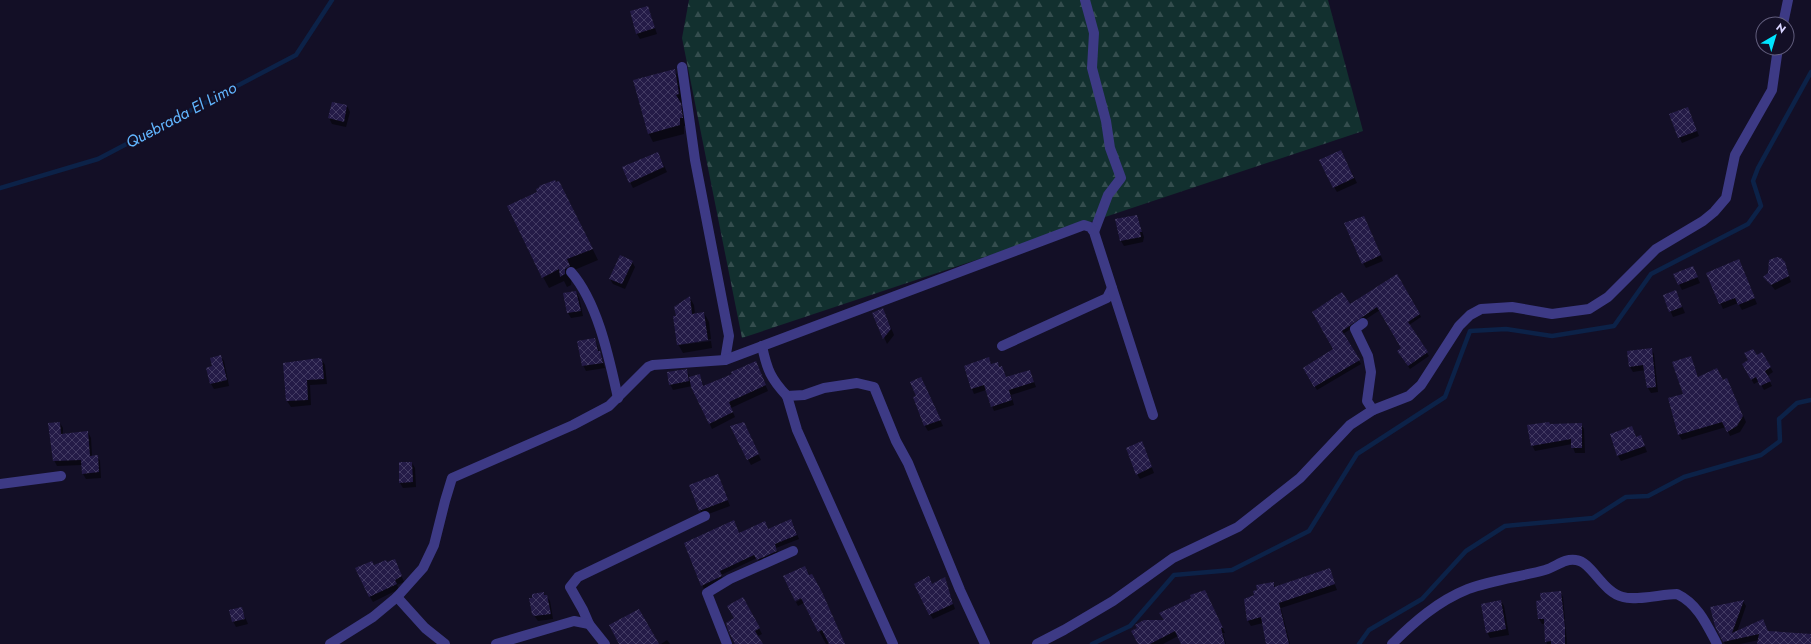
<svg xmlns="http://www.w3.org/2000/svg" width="1811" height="644" viewBox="0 0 1811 644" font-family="Jost,sans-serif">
	<defs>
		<pattern id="forest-firs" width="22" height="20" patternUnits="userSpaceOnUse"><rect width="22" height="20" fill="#12302f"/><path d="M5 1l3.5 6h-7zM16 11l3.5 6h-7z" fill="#344d4e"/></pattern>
		<pattern id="building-cross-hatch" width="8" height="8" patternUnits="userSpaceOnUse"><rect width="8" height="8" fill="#241b47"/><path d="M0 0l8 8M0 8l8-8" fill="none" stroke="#433b63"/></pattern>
	</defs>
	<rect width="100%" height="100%" fill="#130f26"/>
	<path fill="url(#forest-firs)" d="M689,0h639l35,131 -621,207 -60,-300z"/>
	<g fill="#0007">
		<path d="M648,7l9,27 -17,5 -3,-5z"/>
		<path d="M674,70l5,8 4,24 -3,1 5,10 2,13h-3v8l-31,8 -4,-8 -15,-54z"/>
		<path d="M347,106l3,6 -4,15 -14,-3 -3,-6z"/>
		<path d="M1688,108l11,28 -17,7 -3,-6z"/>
		<path d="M658,153l9,19 -34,16 -3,-6z"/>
		<path d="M1344,157l13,26 -20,9 -3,-5z"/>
		<path d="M559,182l39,78 -26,11 -1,14 -4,2 -3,-6 -15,7 -6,-11 -5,-84z"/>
		<path d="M1137,216l7,21 -1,5 -19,4 -3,-5 -4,-21z"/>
		<path d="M1364,217l19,44 -17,7 -3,-5z"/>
		<path d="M632,262l3,5 -10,22 -12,-5 -3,-5z"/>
		<path d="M1784,262l7,20 -16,8 -10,-13z"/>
		<path d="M1741,266l16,38 -15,6 -4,-7 -15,6 -16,-36z"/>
		<path d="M1695,272l5,11 -18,7 -8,-16z"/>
		<path d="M1397,275l24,42 -12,8 20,31 -19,13 -10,-14 2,-7 -22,-38 -37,24 18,30 -44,26 -13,-22 30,-19 15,-43z"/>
		<path d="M576,292l3,5 4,19 -12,2 -3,-5 -3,-19z"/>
		<path d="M1664,296l14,1 7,16 -12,4z"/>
		<path d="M690,298l4,7 1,10 9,-2 5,9 2,17 -31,4v2l31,-4 1,7 -29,5 -5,-9 -1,-27z"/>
		<path d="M883,309l11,26 -7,9 -13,-30z"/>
		<path d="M595,339l10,29 -19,3 -3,-6z"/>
		<path d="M1651,349l3,5 4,38 -7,1 -3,-5 -3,-18 -12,2 -3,-5 -2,-15z"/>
		<path d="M1762,353l11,19 -6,4 5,10 -8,4 -5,-9 -5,3 -11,-19z"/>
		<path d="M220,356l4,5 5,25 -15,3 -3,-5z"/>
		<path d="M1690,357l9,21 23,3 7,3 17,38 -6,10 -10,4 -4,-9 -44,13 -3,-5z"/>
		<path d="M989,358l3,7 5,-2 9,15 24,-7 6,16 -25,8 3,10 -20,6 -8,-21 -12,4 -2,-5z"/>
		<path d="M322,360l3,5 2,19 -17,1 1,20 -20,2 -4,-6 -3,-37z"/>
		<path d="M758,368l10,23 -37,17 4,9 -23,12 -20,-43 -19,4 -3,-6 17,-14 3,8 10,-3 4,12z"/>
		<path d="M921,378l22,48 -15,5 -3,-5 -8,-30z"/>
		<path d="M60,423l3,5v6l25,-2 3,6 1,18h5l3,5 1,17 -15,1 -3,-5 -1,-9 -25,1 -3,-6z"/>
		<path d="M744,423l17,37 -10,5 -20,-38z"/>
		<path d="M1581,424l3,5 1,24h-10l-3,-9 -37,7 -3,-6 18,-20z"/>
		<path d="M1632,428l4,10 5,-2 6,16 -26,9 -3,-5z"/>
		<path d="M1144,448l10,25 -14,6 -3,-5z"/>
		<path d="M400,463h12l3,5 1,19 -13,1 -3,-5z"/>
		<path d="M720,481l10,25 -27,10 -3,-6z"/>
		<path d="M793,524l6,15 -23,9 3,7 -19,8 -3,-5 -36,17 2,4 -19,10 -19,-46 83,-13z"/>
		<path d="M387,563l10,2 7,17 -7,3 2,4 -26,13 -3,-5 4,-31z"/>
		<path d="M805,567l19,31 20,46h-18l-22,-41 -6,3 -2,-4 10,-5z"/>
		<path d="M1329,570l8,20 -56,18 9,36h-23l-4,-21 -12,3 -3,-5 -3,-22 10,-3 18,-13 3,5z"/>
		<path d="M944,578l11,31 -22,10 -3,-5 2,-29z"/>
		<path d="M1205,591l20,42h-2l3,11h-44l-4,-8 -15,8h-26l55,-45z"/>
		<path d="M1560,592l3,5 4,47h-20l-2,-20h-3l-3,-5 4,-18z"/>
		<path d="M543,593l7,8 3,18 -15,2 -5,-7z"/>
		<path d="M1501,601l3,5 5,29 -19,3 -3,-6z"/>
		<path d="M1743,601l3,5 -9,26h31l33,12h-43l1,-4 -19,4h-15l-9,-18z"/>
		<path d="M746,603l16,31 -4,2 4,8h-25l-2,-25z"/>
		<path d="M241,608l7,16 -12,3 -3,-6z"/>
		<path d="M667,640l3,4h-9z"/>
	</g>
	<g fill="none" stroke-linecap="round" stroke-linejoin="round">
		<g stroke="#0c2248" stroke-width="4.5">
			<path d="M0,188l98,-29 198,-104 36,-55"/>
			<path d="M1092,644l38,-18 44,-51 58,-5 77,-39 48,-77 88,-57 25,-66 36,-2 46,7 62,-10 37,-52 97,-50 13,-18 -8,-25 5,-13 53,-96"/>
			<path d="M1359,644l10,-14 53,-31 44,-48 39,-25 88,-8 33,-21 22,-1 36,-19 77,-22 19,-14 -1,-22 18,-16 14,-3"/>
		</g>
	</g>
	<g fill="url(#building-cross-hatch)">
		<path d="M648,6l7,22 -19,6 -6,-23z"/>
		<path d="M675,69l4,25 -3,1 5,8 2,15h-3v7l-32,9 -15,-54z"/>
		<path d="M332,102l15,3 -3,17 -16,-4z"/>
		<path d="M1688,107l9,24 -19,7 -9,-24z"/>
		<path d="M1341,150l13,28 -21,10 -14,-28z"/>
		<path d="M658,152l6,15 -35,16 -7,-16z"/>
		<path d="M555,180l1,2 3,-1 34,68 -26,10 3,7 -5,3v5l-5,3 -1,-8 -17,9 -35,-72 30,-14 -1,-3 4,-2 -1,-1z"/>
		<path d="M1137,215l5,17h-2l1,5 -21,4 -5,-22z"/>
		<path d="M1364,216l17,39 -19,9 -18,-41z"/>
		<path d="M620,255l13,6 -11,23 -13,-5z"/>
		<path d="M1777,257l4,1 4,4 4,14 -18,9 -8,-8 5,-4 1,-13z"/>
		<path d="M1739,259l16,39 -17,7 -3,-7 -16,6 -13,-31z"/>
		<path d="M1693,266l5,11 -20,8 -5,-11z"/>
		<path d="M1397,274l23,40 -12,8 20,30 -20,14 -11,-15 4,-3 -24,-41 -35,24 18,29 -46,27 -11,-19 30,-19 -21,-37 30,-20 8,12z"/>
		<path d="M1676,290l6,17 -13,5 -6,-17z"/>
		<path d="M576,291l5,20 -14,2 -4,-20z"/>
		<path d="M690,296l2,18 12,-2 4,28 -31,5 -4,-29h3l-2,-9z"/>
		<path d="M883,308l8,21 -8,10 -11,-26z"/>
		<path d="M595,338l3,13h2l3,12 -21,3 -5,-25z"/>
		<path d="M1652,348l4,39 -9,1 -4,-23 -14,2 -2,-16z"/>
		<path d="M1753,349l4,6 5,-3 9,15 -6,4 6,10 -11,5 -4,-9 -5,3 -9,-16 6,-4 -4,-7z"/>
		<path d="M221,355l6,25 -17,4 -4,-16 6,-2 -2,-8z"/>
		<path d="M1691,356l7,21 19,-9 6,12 4,-2 16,38 -6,10 -10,6 -5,-10 -44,13 -10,-37 15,-4 -11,-32z"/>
		<path d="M989,357l2,7 7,-2 1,5 3,-1 4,11 24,-7 4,12 -25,8 3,10 -21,7 -7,-22 -13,4 -7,-23z"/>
		<path d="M319,358l3,1 2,20 -17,1 1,20 -22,1 -3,-38z"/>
		<path d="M756,361l10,24 -37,17 4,10 -24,12 -18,-37 -2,-10 11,-3 3,12 29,-12 -1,-2z"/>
		<path d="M687,369l2,12 -20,4 -2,-13z"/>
		<path d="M921,377l20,43 -17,6 -11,-29 3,-1 -6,-14z"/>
		<path d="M60,422l1,12 27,-3 2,25 8,-1 1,17 -17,2 -1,-14 -28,1 -5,-38z"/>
		<path d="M744,422l15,32 -12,6 -17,-34z"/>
		<path d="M1549,422l1,2 32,-1v25h-11v-9l-40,7 -4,-21z"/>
		<path d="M1632,426l4,11 5,-2 4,11 -28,10 -7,-22z"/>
		<path d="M1142,441l10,26 -16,8 -10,-27z"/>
		<path d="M399,462h13l1,20 -14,1z"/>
		<path d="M718,474l10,26 -29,11 -10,-26z"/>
		<path d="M791,519l6,16 -22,9 2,7 -20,9 -3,-5 -34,16 2,5 -21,10 -17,-43 50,-23 5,13 26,-12 3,8z"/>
		<path d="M395,559l7,17 -7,4 2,4 -28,13 -14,-29 17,-7 2,4 12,-5 1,2z"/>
		<path d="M805,566l4,9 3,-1 10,18 23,52h-16l-7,-14 -4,2 -17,-34 -6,3 -12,-25z"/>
		<path d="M1330,568l5,16 -56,19 10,41h-23l-5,-27 -14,4 -3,-22 10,-4 -1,-4 4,-1 -1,-5 18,-3v5z"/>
		<path d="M929,576l3,8 13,-7 8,27 -24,11 -15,-31z"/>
		<path d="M1205,590l18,38h-2l4,16h-44l-6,-13 -25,13h-12l-7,-13 6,-3 -2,-3 9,-5h20l-5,-7 32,-15 -1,-3z"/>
		<path d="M1561,591l4,36v17h-14v-3l-6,1 -1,-23h-6l-2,-18 5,-1 -1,-7z"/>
		<path d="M544,592v3h3l4,19 -17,2 -2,-2 -3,-16h3v-4z"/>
		<path d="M743,597l17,31 -5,3 8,13h-28l-7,-14 -2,-7 8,-5 -7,-12z"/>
		<path d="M1501,600l5,29 -20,4 -5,-29z"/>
		<path d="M1744,600l-12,33 31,-14 5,12 43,3v10h-54l2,-10 -36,8 -8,-16 -5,-19z"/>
		<path d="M242,607l3,12 -13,3 -3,-12z"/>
		<path d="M639,609l20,35h-40l-10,-19z"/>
	</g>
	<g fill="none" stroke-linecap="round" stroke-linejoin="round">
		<g stroke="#3d3a85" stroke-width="10">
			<path d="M1085,0l9,33 -2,35 14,53 4,27 11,30 -13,17 -14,37"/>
			<path d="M1783,24l5,-24"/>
			<path d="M682,67l13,93 34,176 -4,24"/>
			<path d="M571,272c27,31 38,86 47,126"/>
			<path d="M1363,323l-8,6 13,27 3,16 -4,29 6,9"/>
			<path d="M762,346c5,24 9,33 25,50l17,-1 20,-7 33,-5 17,4 22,54 12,22 52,127 25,54"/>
			<path d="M1002,346l105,-48 5,-10"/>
			<path d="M787,396l10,34 96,214"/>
			<path d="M0,484l61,-8"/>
			<path d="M397,597l28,31 20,16"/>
			<path d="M589,624l-6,-14 -13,-23 8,-10 127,-61"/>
			<path d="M330,644l43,-27 24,-20 26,-29 11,-23 11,-44 7,-23 121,-53 36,-19 39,-39 5,-2 72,-5 359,-135 6,2 4,5 59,183"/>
			<path d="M496,644l78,-23 15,3 16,20"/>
			<path d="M727,644l-20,-51 23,-14 63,-28"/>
			<path d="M1037,644l27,-14 49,-29 60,-43 65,-31 62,-49 50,-53 23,-15 36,-14 12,-11 38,-59 11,-11 11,-6 31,-2 40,7 37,-5 19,-12 48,-48 47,-28 11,-9 12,-14 9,-43 37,-65 6,-42"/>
			<path d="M1392,644c22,-22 46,-43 76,-55 25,-9 51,-12 77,-19 11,-3 19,-12 31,-10 16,2 26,32 47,37 12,4 40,-3 54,-3 21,10 30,31 40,50"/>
		</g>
	</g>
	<g text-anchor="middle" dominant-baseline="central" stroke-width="4" stroke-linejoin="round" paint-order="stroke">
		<g font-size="16" font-style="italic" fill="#62b6ff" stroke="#130f26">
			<text transform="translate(181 115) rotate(-28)">Quebrada El Limo</text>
		</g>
	</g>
	<g transform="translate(1775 36) rotate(38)"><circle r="19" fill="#130f26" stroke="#625e7d"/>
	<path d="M0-3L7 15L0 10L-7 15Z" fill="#00e5ff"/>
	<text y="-6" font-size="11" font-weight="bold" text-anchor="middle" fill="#d9d4ff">N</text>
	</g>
</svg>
